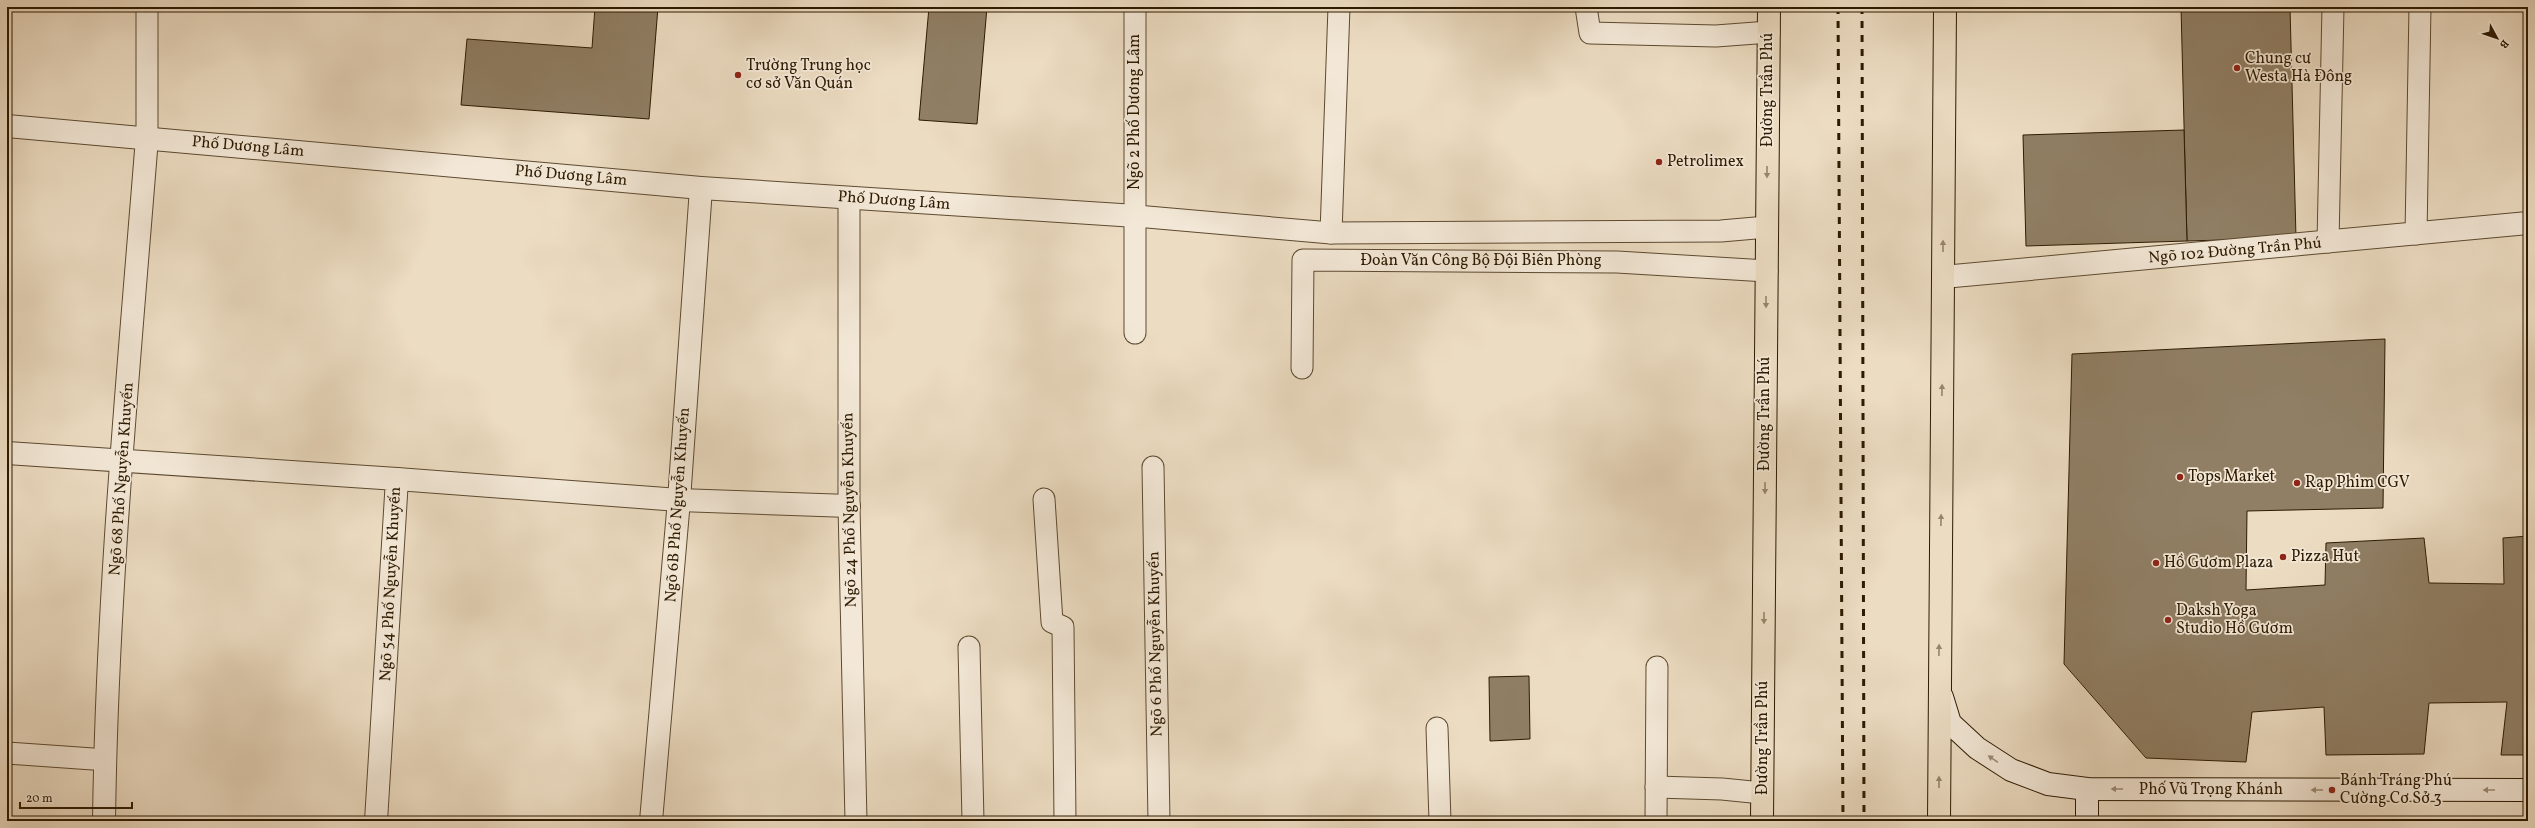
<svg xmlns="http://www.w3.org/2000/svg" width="2535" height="828" viewBox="0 0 2535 828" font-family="Vollkorn,serif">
	<rect width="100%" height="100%" fill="#ecdcc2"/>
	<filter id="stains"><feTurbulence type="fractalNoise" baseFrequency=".005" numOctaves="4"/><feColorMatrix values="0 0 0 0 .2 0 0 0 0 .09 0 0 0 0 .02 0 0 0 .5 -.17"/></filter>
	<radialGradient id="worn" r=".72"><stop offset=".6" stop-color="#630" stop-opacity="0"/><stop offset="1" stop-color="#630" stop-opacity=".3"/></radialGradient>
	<g fill="#907f65" stroke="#2d1a00">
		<path d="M595,7h63l-9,112 -188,-14 6,-66 125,9z"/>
		<path d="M929,7h58l-10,117 -58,-4z"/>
		<path d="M2181,7h109l6,231 -109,3z"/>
		<path d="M2184,130l3,111 -161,5 -3,-111z"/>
		<path d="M2385,339l-2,169 -136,3 -1,79 79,-5 1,-42 98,-5 5,45 75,1 -1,-46 25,-2v219h-27l6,-53 -78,1 -5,51 -98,1 -2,-48 -72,5 -6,50 -100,-4 -82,-94 8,-310z"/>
		<path d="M1529,676l1,63 -40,2 -1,-64z"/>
	</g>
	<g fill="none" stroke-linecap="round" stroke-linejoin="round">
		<g stroke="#5d4a30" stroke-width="23">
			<g id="service">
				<path d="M147,7v131"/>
				<path d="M1135,7v326"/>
				<path d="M1586,7l4,26 126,3 53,-4"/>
				<path d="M849,198v308l7,315"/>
				<path d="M1136,216l195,17 390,-2 46,-4"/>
				<path d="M1331,233l8,-226"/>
				<path d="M2416,234l4,-227"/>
				<path d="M2328,242l5,-235"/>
				<path d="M1302,368l1,-108 314,2 150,9"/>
				<path d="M1153,467l6,354"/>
				<path d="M1044,499l8,123 11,5 2,194"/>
				<path d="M969,647l4,174"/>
				<path d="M1437,728l3,93"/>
				<path d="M7,753l86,6"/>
				<path d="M1656,787l66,2 40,4"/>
				<path d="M1656,821l1,-154"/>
			</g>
		</g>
		<g stroke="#5d4a30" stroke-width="24">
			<g id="minor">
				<path d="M7,126l694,62 435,28"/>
				<path d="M1943,277l585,-54"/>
				<path d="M7,453l390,26 -21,342"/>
				<path d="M397,479l282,21 170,6"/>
				<path d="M104,821c3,-228 25,-456 43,-683"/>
				<path d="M651,821l28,-321 22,-312"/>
			</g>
		</g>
		<g stroke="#2d1a00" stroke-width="24">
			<g id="secondary">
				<path d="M1942,697l8,26 27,25 34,22 37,14 39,5 441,1"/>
				<path d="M2087,821v-32"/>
			</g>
		</g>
		<g stroke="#2d1a00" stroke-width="24">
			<g id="trunk">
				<path d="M1762,821l7,-814"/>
				<path d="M1939,821l6,-814"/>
			</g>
		</g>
		<use href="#service" stroke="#f3e8d7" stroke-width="21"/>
		<use href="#minor" stroke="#f3e8d7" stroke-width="22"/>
		<use href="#secondary" stroke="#f3e8d7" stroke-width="22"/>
		<use href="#trunk" stroke="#ecdcc2" stroke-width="22"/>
		<g stroke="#2d1a00" stroke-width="3" stroke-dasharray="7 7" stroke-linecap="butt">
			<path d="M1838,7l5,814"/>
			<path d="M1862,7l2,814"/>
		</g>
	</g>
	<defs><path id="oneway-solid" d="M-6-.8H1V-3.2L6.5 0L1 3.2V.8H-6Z"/></defs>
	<g fill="#96856b">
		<use href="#oneway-solid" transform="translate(1767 172) rotate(90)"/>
		<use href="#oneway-solid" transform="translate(1943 246) rotate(-90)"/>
		<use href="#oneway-solid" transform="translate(1766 302) rotate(90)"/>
		<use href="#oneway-solid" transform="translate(1942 390) rotate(-89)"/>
		<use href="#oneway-solid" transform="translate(1765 488) rotate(90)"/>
		<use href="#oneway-solid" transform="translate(1941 520) rotate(-89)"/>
		<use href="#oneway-solid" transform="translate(1764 618) rotate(90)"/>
		<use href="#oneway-solid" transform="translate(1939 650) rotate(-89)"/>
		<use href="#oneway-solid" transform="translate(1939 782) rotate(-90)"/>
	</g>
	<g fill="#9a8b76">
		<use href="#oneway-solid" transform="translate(1993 759) rotate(-146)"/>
		<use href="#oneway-solid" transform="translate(2117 789) rotate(-180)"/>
		<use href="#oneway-solid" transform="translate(2317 790) rotate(-180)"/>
		<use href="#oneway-solid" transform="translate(2489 790) rotate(-180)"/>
	</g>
	<g fill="#8f2418" stroke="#f3e8d7" stroke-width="1.5">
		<circle cx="2237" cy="68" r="4"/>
		<circle cx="738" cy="75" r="4"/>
		<circle cx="1659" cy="162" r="4"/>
		<circle cx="2180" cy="477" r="4"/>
		<circle cx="2297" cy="483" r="4"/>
		<circle cx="2283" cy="557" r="4"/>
		<circle cx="2156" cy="563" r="4"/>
		<circle cx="2168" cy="620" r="4"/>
		<circle cx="2332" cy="790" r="4"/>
	</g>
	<g text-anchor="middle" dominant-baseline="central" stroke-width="3.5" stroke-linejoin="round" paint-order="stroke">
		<g font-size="16" fill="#2d1a00" stroke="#f3e8d7" text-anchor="start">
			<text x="2245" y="59">Chung cư<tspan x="2245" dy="18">Westa Hà Đông</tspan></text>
			<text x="746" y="66">Trường Trung học<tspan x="746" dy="18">cơ sở Văn Quán</tspan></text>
			<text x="1667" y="162">Petrolimex</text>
			<text x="2188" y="477">Tops Market</text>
			<text x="2305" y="483">Rạp Phim CGV</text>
			<text x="2291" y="557">Pizza Hut</text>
			<text x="2164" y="563">Hồ Gươm Plaza</text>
			<text x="2176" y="611">Daksh Yoga<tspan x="2176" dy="18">Studio Hồ Gươm</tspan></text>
			<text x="2340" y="781">Bánh Tráng Phú<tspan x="2340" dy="18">Cường Cơ Sở 3</tspan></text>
		</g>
		<g font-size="16" fill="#2d1a00" stroke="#f3e8d7">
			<text transform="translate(1768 90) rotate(-90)">Đường Trần Phú</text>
			<text transform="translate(1135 112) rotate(-90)">Ngõ 2 Phố Dương Lâm</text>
			<text transform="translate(248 147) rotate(5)">Phố Dương Lâm</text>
			<text transform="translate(571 176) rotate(5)">Phố Dương Lâm</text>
			<text transform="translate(894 201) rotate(4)">Phố Dương Lâm</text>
			<text transform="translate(2235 251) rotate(-5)">Ngõ 102 Đường Trần Phú</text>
			<text x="1481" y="261">Đoàn Văn Công Bộ Đội Biên Phòng</text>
			<text transform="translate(1765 414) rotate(-90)">Đường Trần Phú</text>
			<text transform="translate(122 479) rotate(-86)">Ngõ 68 Phố Nguyễn Khuyến</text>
			<text transform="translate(678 505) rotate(-86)">Ngõ 6B Phố Nguyễn Khuyến</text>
			<text transform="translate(850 510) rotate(-91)">Ngõ 24 Phố Nguyễn Khuyến</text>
			<text transform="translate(391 584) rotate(-87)">Ngõ 54 Phố Nguyễn Khuyến</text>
			<text transform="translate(1156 644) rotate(-91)">Ngõ 6 Phố Nguyễn Khuyến</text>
			<text transform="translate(1763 738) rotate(-90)">Đường Trần Phú</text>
			<text x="2211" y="790">Phố Vũ Trọng Khánh</text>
		</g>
	</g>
	<rect width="2535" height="828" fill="none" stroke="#ecdcc2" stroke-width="24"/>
	<rect x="8" y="8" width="2519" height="812" fill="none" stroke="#2d1a00" stroke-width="2"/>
	<rect x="12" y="12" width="2511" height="804" fill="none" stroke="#2d1a00"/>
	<g transform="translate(2497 38) rotate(130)" stroke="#f3e8d7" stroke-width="3" paint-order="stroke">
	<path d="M0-3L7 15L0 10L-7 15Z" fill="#2d1a00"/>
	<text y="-6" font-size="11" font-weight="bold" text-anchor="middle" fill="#2d1a00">B</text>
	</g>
	<path d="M20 802v6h112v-6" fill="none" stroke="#2d1a00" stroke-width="2"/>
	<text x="26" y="802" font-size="12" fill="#2d1a00" stroke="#f3e8d7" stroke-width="3" paint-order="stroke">20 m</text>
	<rect width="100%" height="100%" filter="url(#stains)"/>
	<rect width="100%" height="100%" fill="url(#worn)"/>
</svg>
